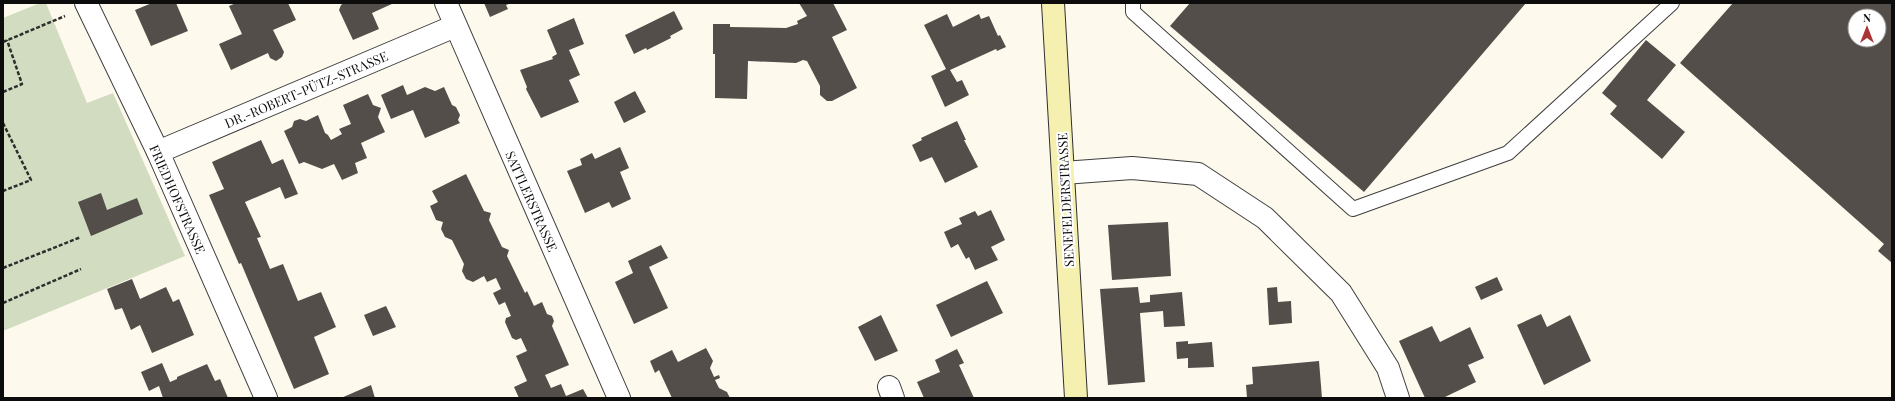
<svg xmlns="http://www.w3.org/2000/svg" width="1895" height="401" viewBox="0 0 1895 401" font-family="'Playfair Display',serif">
	<rect width="100%" height="100%" fill="#fdfaed"/>
	<path fill="#d2dcc1" d="M40,3h6l41,100 26,-10 72,163 -182,75v-313z"/>
	<g fill="#534e4a" fill-rule="evenodd">
		<path d="M152,3h24l12,28 -37,15 -16,-36z"/>
		<path d="M236,3h52l8,17 -23,10 11,22 -2,5 -6,4 -6,-3 -2,-5 -37,17 -12,-26 23,-10 -13,-28z"/>
		<path d="M344,3h50l-22,10 7,16 -26,11 -14,-30 2,-5z"/>
		<path d="M484,3h27l-5,2 2,4 -18,8z"/>
		<path d="M799,3h34l14,27 -15,7 25,51 -25,13h-5l-7,-6v-9l-13,-25 -4,-1 -7,3 -48,-2 -1,38 -32,-1v-44h-2v-30h17v3l56,1 12,-4 -1,-3 10,-5z"/>
		<path d="M1190,3h336l-162,189 -194,-166z"/>
		<path d="M1733,3h159v260l-14,-12 6,-7 -204,-181zM1855,16h24v24h-24z"/>
		<path d="M674,11l9,18 -13,7 1,2 -24,12 -1,-2 -12,6 -9,-19z"/>
		<path d="M947,14l6,13 26,-13 2,5 8,-3 9,20 2,-1 6,12 -9,4 -1,-2 -46,21 7,12 5,-2 7,15 -24,12 -14,-31 15,-7 -22,-44z"/>
		<path d="M574,18l10,26 -15,6 11,25 -11,5 10,22 -38,16 -15,-29 1,-2 -7,-17 33,-11 -1,-2 5,-3 -10,-24z"/>
		<path d="M1646,40l30,25 -29,35 38,32 -23,27 -52,-45 7,-8 -15,-13z"/>
		<path d="M403,85l4,10 18,-8 10,4 9,-4 8,18 4,2 4,8 -2,5 2,3 -35,15 -12,-28 -22,9 -10,-24z"/>
		<path d="M635,91l11,21 -22,11 -10,-21z"/>
		<path d="M368,94l5,11 8,3 -3,9 7,15 -24,11 6,15 -12,5 3,10 -16,7 -8,-16 -12,5 -18,-7 -5,2 -15,-33 8,-4 2,-6 6,-2 6,2 12,-6 7,18 3,2 3,5 11,-6 -3,-5 12,-5 -8,-19z"/>
		<path d="M957,121l9,19h-2l14,27 -33,16 -13,-26 -12,5 -8,-17 10,-5 -1,-2z"/>
		<path d="M261,140l11,24 11,-5 15,35 -13,5 -5,-12 -35,15 16,35 -4,1 13,31 13,-5 15,37 23,-9 15,35 -22,10 15,37 -35,15 -53,-126 -2,1 -30,-69 15,-6 -12,-27z"/>
		<path d="M620,147l9,21 -9,4 11,27 -19,9 -3,-6 -24,11 -18,-42 15,-6 -2,-6 12,-6 3,6z"/>
		<path d="M466,174l18,37 7,2 -2,7 13,27 7,3 -2,6 18,37 2,-2 7,15 8,-4 5,12 5,2 2,5 -2,5 17,39 -24,10 6,13 10,-4 5,12 17,-7 5,9h-69l-5,-11 13,-6 -11,-25 24,-11 -13,6 -6,-13 -5,2 -4,-2 -7,-16 1,-4 5,-2 -6,-14 -6,3 -6,-12 8,-4 -5,-11 -9,4 -3,-6 -11,6 -7,-3 -4,-8 2,-7 -12,-24 -7,-3 -4,-8 2,-7 -7,-2 -6,-14 8,-4 -6,-11z"/>
		<path d="M101,193l6,17 30,-12 6,16 -52,22 -13,-34z"/>
		<path d="M991,210l14,30 -14,7 7,13 -23,10 -6,-13 -3,2 -8,-15 -7,4 -7,-16 18,-8 -3,-6 16,-7 3,5z"/>
		<path d="M1168,222l3,54 -59,4 -4,-55z"/>
		<path d="M661,245l7,13 -19,9 19,41 -34,16 -19,-42 18,-9 -5,-12z"/>
		<path d="M1497,277l6,13 -22,10 -6,-13z"/>
		<path d="M132,279l8,20 26,-12 7,15 6,-3 15,36 -42,18 -12,-28 -9,5 -9,-22 -7,2 -8,-21z"/>
		<path d="M987,281l16,32 -52,24 -15,-32z"/>
		<path d="M1138,287l2,16 10,-1v-7l32,-3 3,34 -21,1 -1,-16 -23,2 5,69 -37,3 -8,-96z"/>
		<path d="M1277,287l1,15 13,-1 1,22 -23,2 -2,-37z"/>
		<path d="M386,306l10,21 -23,9 -9,-21z"/>
		<path d="M1541,314l6,13 23,-12 21,46 -47,24 -27,-60z"/>
		<path d="M881,315l17,36 -23,10 -17,-34z"/>
		<path d="M1432,326l8,16 30,-15 14,31 -16,7 8,17 -33,16h-18l-26,-57z"/>
		<path d="M1188,341v3l24,-2 2,25 -26,1v-10l-11,1 -1,-17z"/>
		<path d="M706,348l7,13 -3,7 4,9 5,-2 1,3 -5,2 4,8 8,4 3,6h-58l-13,-28 -4,3 -5,-12 22,-11 6,12z"/>
		<path d="M957,349l7,14 -5,2 15,33h-50l-7,-16 23,-10 -5,-12z"/>
		<path d="M1319,361l3,37h-75l-1,-13 7,-1 -1,-17z"/>
		<path d="M162,363l8,19 7,-3v-2l30,-13 8,17 5,-2 8,19h-65l-4,-12 -10,5 -8,-19z"/>
		<path d="M371,385l4,13h-34z"/>
	</g>
	<g fill="none" stroke-linecap="round" stroke-linejoin="round">
		<g stroke="#3f3f3f" stroke-width="16">
			<path id="lane" d="M1133,3v9l220,197 155,-56 164,-150"/>
		</g>
		<g stroke="#3f3f3f" stroke-width="24">
			<g id="street">
				<path d="M86,3l72,149 108,246"/>
				<path d="M446,3l173,395"/>
				<path d="M158,152l297,-126"/>
				<path d="M1063,173l69,-5 66,6 67,44 76,75 47,75 10,30"/>
				<path d="M889,387l4,11"/>
			</g>
		</g>
		<g stroke="#2e2e2e" stroke-width="24">
			<path id="secondary" d="M1053,3l23,395"/>
		</g>
		<g stroke="#2e2e2e" stroke-width="2.5" stroke-dasharray="4 2" stroke-linecap="butt">
			<path d="M3,42l62,-26"/>
			<path d="M3,92l19,-8 -15,-44"/>
			<path d="M3,123l28,57 -28,11"/>
			<path d="M3,268l78,-31"/>
			<path d="M3,303l78,-34"/>
		</g>
		<use href="#lane" stroke="#fff" stroke-width="14"/>
		<use href="#street" stroke="#fff" stroke-width="22"/>
		<use href="#secondary" stroke="#f5f0b0" stroke-width="22"/>
	</g>
	<g text-anchor="middle" dominant-baseline="central" stroke-width="4" stroke-linejoin="round" paint-order="stroke">
		<g font-size="13" fill="#0c0c0c" stroke="#fff">
			<text transform="translate(306 89) rotate(-23)">DR.-ROBERT-PÜTZ-STRASSE</text>
			<text transform="translate(178 199) rotate(66)">FRIEDHOFSTRASSE</text>
			<text transform="translate(1065 200) rotate(-93)">SENEFELDERSTRASSE</text>
			<text transform="translate(532 201) rotate(66)">SATTLERSTRASSE</text>
		</g>
	</g>
	<rect width="1895" height="401" fill="none" stroke="#0c0c0c" stroke-width="8"/>
	<g transform="translate(1867 28)"><circle r="19" fill="#ffffff" stroke="#9e9e9e"/>
	<path d="M0-3L7 15L0 10L-7 15Z" fill="#ab3536"/>
	<text y="-6" font-size="11" font-weight="bold" text-anchor="middle" fill="#0c0c0c">N</text>
	</g>
</svg>
